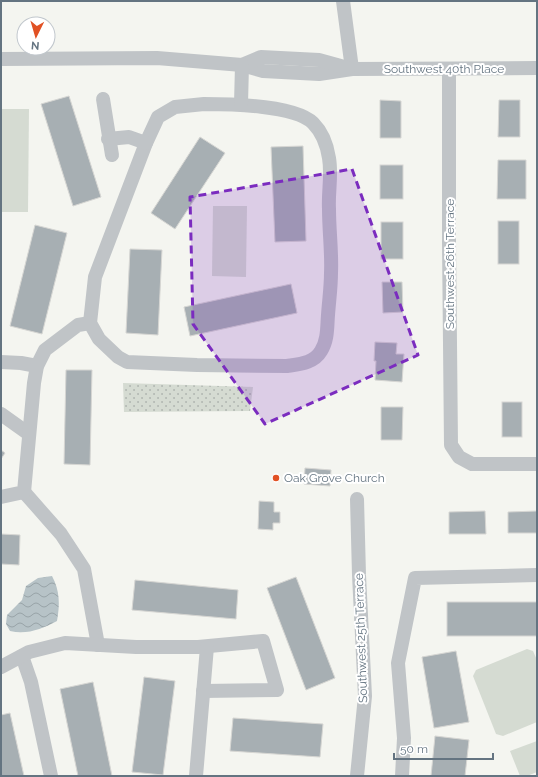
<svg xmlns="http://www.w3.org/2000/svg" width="538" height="777" viewBox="0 0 538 777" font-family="Raleway,sans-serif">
	<defs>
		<pattern id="park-dots" width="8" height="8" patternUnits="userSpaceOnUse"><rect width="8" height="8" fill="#d5dbd2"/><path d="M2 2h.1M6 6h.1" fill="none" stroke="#b0b6b0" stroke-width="1.8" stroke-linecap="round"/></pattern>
		<pattern id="water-waves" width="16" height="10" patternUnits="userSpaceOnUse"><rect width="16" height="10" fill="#b7c3c7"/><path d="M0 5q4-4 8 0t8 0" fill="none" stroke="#98a3a7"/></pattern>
	</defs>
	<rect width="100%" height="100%" fill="#f4f5f0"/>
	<path fill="url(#park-dots)" d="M123,383l130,4 -3,24 -126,1z"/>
	<g fill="#d5dbd2">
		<path d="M2,109h27l-1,103h-27z"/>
		<path d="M213,206h34l-1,71 -34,-1z"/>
		<path d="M527,649l6,2 4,9v62l-34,14 -7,-2 -23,-58 3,-6z"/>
		<path d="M537,741v31l-10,4h-7l-10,-25z"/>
	</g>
	<path fill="url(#water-waves)" d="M52,576c8,15 8,29 5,45 -15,8 -30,14 -47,10l-4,-7 1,-9 15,-15 4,-14 12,-8z"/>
	<g fill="#a7afb3" stroke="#d6d6d3">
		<path d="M69,96l32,101 -28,9 -32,-102z"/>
		<path d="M380,100l21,1v37h-21z"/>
		<path d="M499,100h21v37h-22z"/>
		<path d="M200,137l25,16 -50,76 -24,-16z"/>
		<path d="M303,146l3,95 -31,1 -4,-95z"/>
		<path d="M498,160h28v39h-29z"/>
		<rect x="380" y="165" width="23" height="34"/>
		<rect x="498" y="221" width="21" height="43"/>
		<rect x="381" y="222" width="22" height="37"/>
		<path d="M35,225l32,8 -25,101 -32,-8z"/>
		<path d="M130,249l32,1 -4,85 -32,-2z"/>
		<path d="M382,282h20l1,30 -20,1z"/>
		<path d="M291,284l6,29 -107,23 -6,-29z"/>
		<path d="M375,342l22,1 -1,11h8l-2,28 -27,-2 1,-19h-2z"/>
		<path d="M66,370h26l-2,95 -26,-1z"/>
		<rect x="502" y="402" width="20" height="35"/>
		<path d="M381,407h22l-1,33h-21z"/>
		<path d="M1,450l4,3 -4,6z"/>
		<path d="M305,468l26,2 -1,16 -26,-2z"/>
		<path d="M259,501l15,1v10h6v11h-7v7l-15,-1z"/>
		<path d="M485,511l1,23h-37v-22z"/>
		<path d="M537,511v22h-29v-21z"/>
		<path d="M1,534l19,1 -1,30 -18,-1z"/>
		<path d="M296,577l39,101 -29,12 -39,-102z"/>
		<path d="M135,580l103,10 -2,29 -104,-9z"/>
		<rect x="447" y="602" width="90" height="34"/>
		<path d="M456,651l13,71 -35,6 -12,-71z"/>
		<path d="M144,677l31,4 -12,94 -31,-3z"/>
		<path d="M93,682l19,94h-34l-18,-87z"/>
		<path d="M10,713l14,63h-23v-61z"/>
		<path d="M233,718l90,6 -3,33 -90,-6z"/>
		<path d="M435,736l34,4 -4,36h-34z"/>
	</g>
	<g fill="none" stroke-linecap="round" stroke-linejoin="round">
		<g stroke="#c0c4c7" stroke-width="14">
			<path d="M343,1l9,68"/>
			<path d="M1,59l156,-1 85,7 21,6 56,3 33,-5 185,-1"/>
			<path d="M242,65l19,-8 58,3 29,8"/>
			<path d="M449,69v173l2,203 8,12 13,7h65"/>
			<path d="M103,99l9,56"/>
			<path d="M204,104c25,0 91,1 109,19 9,9 14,22 16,35 3,17 -1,34 0,51 0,22 3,43 2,64 0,14 -2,28 -3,42 -1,12 0,25 -7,36 -7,12 -21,13 -34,15l-90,-1 -70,-3 -9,-5 -19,-18 -9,-16 5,-46 51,-134 12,-26 17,-10z"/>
			<path d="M241,104l1,-39"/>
			<path d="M108,139l21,-2 17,6"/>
			<path d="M1,362l20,1 16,3"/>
			<path d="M1,414l28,20"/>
			<path d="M24,492l37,42 23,35 14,76"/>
			<path d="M1,497l23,-5 10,-109 3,-17 8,-16 33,-25 12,-2"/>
			<path d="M22,656l9,26 20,94"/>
			<path d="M1,667l28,-15 36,-9 71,4h62l65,-6 14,49 -74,1"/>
			<path d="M196,776l11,-129"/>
			<path d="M357,776l8,-80 -6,-121 -2,-76"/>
			<path d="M402,776l2,-38 -6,-75 17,-85 122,-3"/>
		</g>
	</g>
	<path fill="#7b2cbf" fill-opacity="0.2" stroke="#7b2cbf" stroke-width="3" stroke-dasharray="8 5" stroke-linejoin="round" d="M352,169l66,186 -153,69 -72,-100 -3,-127z"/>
	<circle fill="#e15124" stroke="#fff" stroke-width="1.5" cx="276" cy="478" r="4"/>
	<g text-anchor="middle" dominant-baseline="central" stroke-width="4" stroke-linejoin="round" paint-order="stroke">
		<g font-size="12" fill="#647481" stroke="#fff">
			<text x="444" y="69">Southwest 40th Place</text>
			<text transform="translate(450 264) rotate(-90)">Southwest 26th Terrace</text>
			<text transform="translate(361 638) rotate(-92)">Southwest 25th Terrace</text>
		</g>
		<g font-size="12" fill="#647481" stroke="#fff" text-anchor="start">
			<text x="284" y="478">Oak Grove Church</text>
		</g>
	</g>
	<rect width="538" height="777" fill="none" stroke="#647481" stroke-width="4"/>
	<g transform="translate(36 36) rotate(185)"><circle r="19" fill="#ffffff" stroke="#c1c7cd"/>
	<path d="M0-3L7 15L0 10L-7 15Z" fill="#e15124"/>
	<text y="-6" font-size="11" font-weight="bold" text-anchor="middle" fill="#647481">N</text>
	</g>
	<path d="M394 753v6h99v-6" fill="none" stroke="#647481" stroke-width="2"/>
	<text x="400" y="753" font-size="12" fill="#647481" stroke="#ffffff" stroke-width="3" paint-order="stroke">50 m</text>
</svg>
